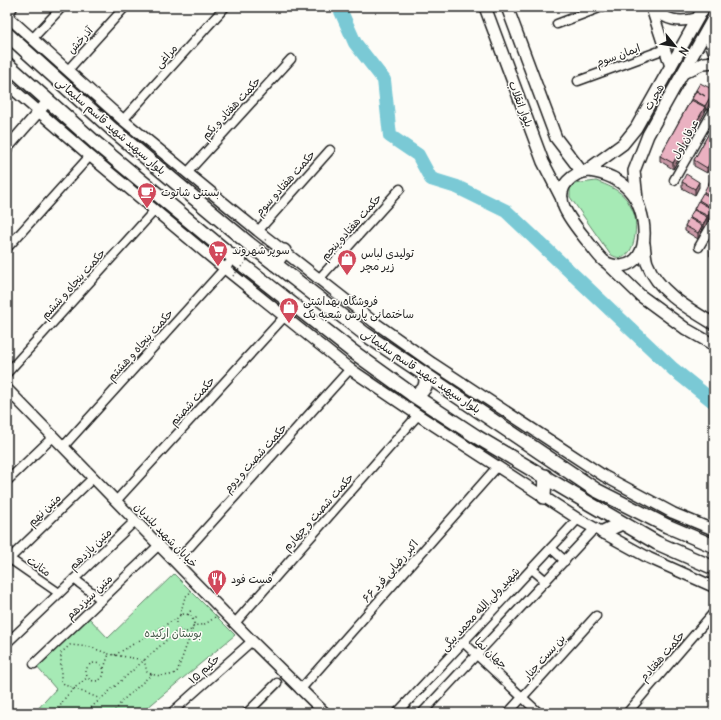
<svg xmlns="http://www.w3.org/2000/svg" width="721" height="720" viewBox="0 0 721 720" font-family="Delius,'Playpen Sans Arabic',sans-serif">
	<rect width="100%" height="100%" fill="#fdfcf7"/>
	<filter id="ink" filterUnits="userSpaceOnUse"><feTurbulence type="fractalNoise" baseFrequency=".025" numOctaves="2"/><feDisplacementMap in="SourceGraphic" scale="8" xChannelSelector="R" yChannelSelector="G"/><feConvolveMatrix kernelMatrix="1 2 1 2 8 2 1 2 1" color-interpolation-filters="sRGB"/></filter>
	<g filter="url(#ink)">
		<g fill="#a6eab5" stroke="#618368">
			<path d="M596,181c11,4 24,9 31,19 3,5 7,12 8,17 3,16 -3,52 -25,37l-40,-57v-8l4,-5z"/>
			<path d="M174,574l61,61 -94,78h-107l22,-24 -20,-23 53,-48 19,20z"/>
		</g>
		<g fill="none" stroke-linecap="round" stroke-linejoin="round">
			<path stroke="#7ac9d5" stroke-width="14" d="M339,7l16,36 29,37 6,56 28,19 13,24 26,8 49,24 167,158 41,33"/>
			<g stroke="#1c1c1c" stroke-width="11">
				<g id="minor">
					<path d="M8,17l5,-10"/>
					<path d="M557,24l45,-17"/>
					<path d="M33,38l29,-31"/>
					<path d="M68,70l57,-63"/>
					<path d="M578,81l87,-32"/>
					<path d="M123,120l102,-113"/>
					<path d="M187,173l104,-114"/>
					<path d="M674,180l40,-70"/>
					<path d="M258,231l72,-81"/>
					<path d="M699,247l15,-26"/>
					<path d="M7,248l83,-92"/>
					<path d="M319,279l81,-90"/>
					<path d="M7,373l148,-163"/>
					<path d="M63,447l171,-189"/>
					<path d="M7,481l46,-44"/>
					<path d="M116,501l169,-185"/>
					<path d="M551,548l14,13"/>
					<path d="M7,557l52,36"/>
					<path d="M7,561l86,-83"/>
					<path d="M176,562l174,-193"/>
					<path d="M532,569l14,12"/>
					<path d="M74,579l28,21"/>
					<path d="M235,623l183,-208"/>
					<path d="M8,642l127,-121"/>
					<path d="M463,642l76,71"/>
					<path d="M34,664l125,-119"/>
					<path d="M300,690l197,-223"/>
					<path d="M171,713l81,-72"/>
					<path d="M247,713l30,-30"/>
					<path d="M397,713l181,-194"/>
					<path d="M422,713l173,-185"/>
					<path d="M508,713l88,-97"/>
					<path d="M627,713l87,-101"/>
				</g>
			</g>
			<g stroke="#1c1c1c" stroke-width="13">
				<g id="tertiary">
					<path d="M651,7l20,61"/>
					<path d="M652,7c14,14 27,16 46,11"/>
					<path d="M7,16l116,104 135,111 116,91 58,41 172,113 69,37 41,17"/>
					<path d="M7,84l83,72 134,112 126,101 68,46 160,104 71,39 65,29"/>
					<path d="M7,148l41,-47"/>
					<path d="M7,389l245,252 73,72"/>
				</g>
			</g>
			<g stroke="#1c1c1c" stroke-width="14">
				<g id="secondary">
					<path d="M485,7l58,155 19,37"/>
					<path d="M507,7l49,131 26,34"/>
					<path d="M707,30l7,21"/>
					<path d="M683,73l21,-10 10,-1"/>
					<path d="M586,171l37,-27 13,-16 68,-121"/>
					<path d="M589,171c15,2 29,7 40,19 17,17 26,72 -8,76 -6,0 -12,-1 -17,-5 -6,-5 -11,-13 -16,-19 -7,-9 -22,-26 -25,-38 -6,-18 9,-31 26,-33z"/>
					<path d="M637,199l-3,-28 14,-36 66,-118"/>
					<path d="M644,244c1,6 1,13 3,19 11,29 42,46 67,61"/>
					<path d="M608,264l33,32 45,33 28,16"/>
				</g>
			</g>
			<g stroke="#1c1c1c" stroke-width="16">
				<g id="primary">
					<path d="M7,34l106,96 135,113 117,91 231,156 71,36 47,20"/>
					<path d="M7,64l91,81 136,113 118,93 61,44 64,42 113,67 67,39 57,25"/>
					<path d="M275,264l9,-13"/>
					<path d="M413,395c11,-2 15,-10 12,-20"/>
					<path d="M544,497l1,-21"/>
					<path d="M603,532l19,-9"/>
				</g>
			</g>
			<g stroke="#1c1c1c" stroke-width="1.5" stroke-dasharray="1 3" stroke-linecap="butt">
				<circle cx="185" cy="623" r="9"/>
				<path d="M180,615l5,-18 7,-6"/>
				<path d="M188,615l3,-5"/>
				<path d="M192,620l6,-3"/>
				<path d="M115,655l62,-37"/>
				<circle cx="95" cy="672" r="9"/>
				<path d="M104,668l5,-14"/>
				<path d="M101,699l-36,-14 -4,-4v-28l9,-8 20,2 19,7 35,6 3,12c8,5 23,5 30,0l17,-47c9,1 14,-2 21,-8"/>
				<path d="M88,711l5,2"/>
				<path d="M58,713c3,-16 18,-26 30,-36"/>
				<path d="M85,713l94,-84"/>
				<path d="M107,713l9,-3 6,-9 30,-27"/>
			</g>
			<use href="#minor" stroke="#fdfcf7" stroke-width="8"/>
			<use href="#tertiary" stroke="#fdfcf7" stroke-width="10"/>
			<use href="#secondary" stroke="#fdfcf7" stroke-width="11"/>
			<use href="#primary" stroke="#fdfcf7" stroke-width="13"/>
			<path stroke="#1c1c1c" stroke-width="1.5" stroke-dasharray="1 3" stroke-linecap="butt" d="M233,276l34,-38"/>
		</g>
		<g fill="#c998a6" stroke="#1c1c1c">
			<path d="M696,90l18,6 -41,73 -13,-8v-5z"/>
			<path d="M714,124l-7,49 -13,-7v-6z"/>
			<path d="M714,174v36l-6,12h-1l-4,8h-1l-4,9 -13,-8v-5l9,-16v-1l5,-8v-1l5,-7v-1l5,-8v-1z"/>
			<path d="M682,182l17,5 -4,8 -13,-7z"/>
			<path d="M714,244v14l-4,-2v-5z"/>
		</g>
		<g fill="#a47c87" stroke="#1c1c1c">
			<path d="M714,90v6l-9,16v-6z"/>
			<path d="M705,107v6l-32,56v-6z"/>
			<path d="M714,155v6l-7,12v-5z"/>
			<path d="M699,182v5l-4,8v-6z"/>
			<path d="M714,205v5l-2,3v-5z"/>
			<path d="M712,209v5l-4,8v-6z"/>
			<path d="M707,217v6l-4,7v-5z"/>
			<path d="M702,226v5l-4,8v-6z"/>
		</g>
		<g fill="#eab1c1" stroke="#1c1c1c">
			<path d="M700,83l14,7 -9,16 -13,-7 4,-8 9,5 -9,-6z"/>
			<path d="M691,100l14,7 -32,56 -13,-7z"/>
			<path d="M714,124v31l-7,13 -13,-8z"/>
			<path d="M686,174l13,8 -4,7 -13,-7z"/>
			<path d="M714,174v12l-5,-3z"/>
			<path d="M708,184l6,3v10l-10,-5z"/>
			<path d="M703,193l11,6v6l-2,3 -13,-8z"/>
			<path d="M698,201l14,8 -4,7 -14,-7z"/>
			<path d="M694,210l13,7 -4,8 -14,-8z"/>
			<path d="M689,218l13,8 -4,7 -13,-7z"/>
			<path d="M714,244v9l-4,-2z"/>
		</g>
	</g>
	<defs>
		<g id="cafe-pin" transform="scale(1)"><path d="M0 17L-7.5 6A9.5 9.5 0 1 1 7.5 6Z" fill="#d1495b" stroke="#fdfcf7"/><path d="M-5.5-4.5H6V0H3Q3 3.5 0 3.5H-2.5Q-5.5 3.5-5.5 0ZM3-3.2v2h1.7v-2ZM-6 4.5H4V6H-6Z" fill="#fff"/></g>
		<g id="supermarket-pin" transform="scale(1)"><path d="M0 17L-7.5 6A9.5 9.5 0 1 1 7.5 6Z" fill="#d1495b" stroke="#fdfcf7"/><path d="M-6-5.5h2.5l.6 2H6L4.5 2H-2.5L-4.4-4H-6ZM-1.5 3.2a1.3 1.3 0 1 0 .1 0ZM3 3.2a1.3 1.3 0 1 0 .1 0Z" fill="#fff"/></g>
		<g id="shop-pin" transform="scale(1)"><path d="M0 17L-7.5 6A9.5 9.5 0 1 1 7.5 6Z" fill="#d1495b" stroke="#fdfcf7"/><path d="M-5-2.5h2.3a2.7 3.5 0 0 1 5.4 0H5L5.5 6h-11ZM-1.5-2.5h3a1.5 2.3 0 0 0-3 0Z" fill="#fff"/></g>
		<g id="restaurant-pin" transform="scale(1)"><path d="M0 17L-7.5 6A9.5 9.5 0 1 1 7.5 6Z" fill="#d1495b" stroke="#fdfcf7"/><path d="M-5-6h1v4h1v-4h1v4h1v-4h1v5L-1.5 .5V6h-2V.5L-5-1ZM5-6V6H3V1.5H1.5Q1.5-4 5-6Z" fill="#fff"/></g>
	</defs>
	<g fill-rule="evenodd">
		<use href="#cafe-pin" x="147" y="192"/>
		<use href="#supermarket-pin" x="218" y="250"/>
		<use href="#shop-pin" x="347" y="259"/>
		<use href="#shop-pin" x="289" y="307"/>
		<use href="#restaurant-pin" x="217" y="579"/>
	</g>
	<g text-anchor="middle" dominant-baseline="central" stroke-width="3" stroke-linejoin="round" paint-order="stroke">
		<g font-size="11" fill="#1c1c1c" stroke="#fdfcf7">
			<text transform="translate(80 40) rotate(-48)">آذرخش</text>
			<text transform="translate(618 55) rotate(-20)">ایمان سوم</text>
			<text transform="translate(166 56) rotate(-48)">مراغی</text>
			<text transform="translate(654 97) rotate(-60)">هجرت</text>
			<text transform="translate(521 104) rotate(69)">بلوار انقلاب</text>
			<text transform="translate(231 108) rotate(-47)">حکمت هفتاد و یکم</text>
			<text transform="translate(111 126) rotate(41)">بلوار سپهبد شهید قاسم سلیمانی</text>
			<text transform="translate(685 139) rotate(-61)">عرفان اول</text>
			<text transform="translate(285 183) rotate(-48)">حکمت هفتادو سوم</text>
			<text transform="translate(351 227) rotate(-48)">حکمت هفتادو پنجم</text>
			<text transform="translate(73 284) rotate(-48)">حکمت پنجاه و ششم</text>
			<text transform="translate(140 345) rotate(-48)">حکمت پنجاه و هشتم</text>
			<text transform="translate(421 371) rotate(34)">بلوار سپهبد شهید قاسم سلیمانی</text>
			<text transform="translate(192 401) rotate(-48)">حکمت شصتم</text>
			<text transform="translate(255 458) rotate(-48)">حکمت شصت و دوم</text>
			<text transform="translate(44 510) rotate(-44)">متین نهم</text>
			<text transform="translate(318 512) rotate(-48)">حکمت شصت و چهارم</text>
			<text transform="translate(166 535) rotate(46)">خیابان شهید بلندیان</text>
			<text transform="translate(90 549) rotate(-44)">متین یازدهم</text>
			<text transform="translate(39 566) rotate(35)">متانت</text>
			<text transform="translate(390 571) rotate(-49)">۶۶ اکبر رضایی فرد</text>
			<text transform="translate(89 597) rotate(-44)">متین سیزدهم</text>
			<text transform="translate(480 609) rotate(-47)">شهید ولی الله محمد بیگی</text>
			<text transform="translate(491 653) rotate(43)">جهان نما</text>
			<text transform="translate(662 656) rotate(-49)">حکمت هفتادم</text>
			<text transform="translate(544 657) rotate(-48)">بن بست چنار</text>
			<text transform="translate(204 669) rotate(-42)">حکیم ۱۵</text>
		</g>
		<g font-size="11" fill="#1c1c1c" stroke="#fdfcf7" text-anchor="start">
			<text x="161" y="192">بستنی شاتوت</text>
			<text x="232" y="250">سوپر شهروند</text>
			<text x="361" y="253">تولیدی لباس<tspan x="361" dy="13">زیر مچر</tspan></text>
			<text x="303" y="301">فروشگاه بهداشتی<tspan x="303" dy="13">ساختمانی پارس شعبه یک</tspan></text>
			<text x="231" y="579">فست فود</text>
		</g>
		<g font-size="11" fill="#455a4a" stroke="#fdfcf7">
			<text x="173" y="633">بوستان ارکیده</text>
		</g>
	</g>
	<rect width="721" height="720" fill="none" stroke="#fdfcf7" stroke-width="24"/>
	<rect x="12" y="12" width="697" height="696" fill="none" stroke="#1c1c1c" stroke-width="1.5" filter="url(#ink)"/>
	<g transform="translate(675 46) rotate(120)" stroke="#fdfcf7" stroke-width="3" paint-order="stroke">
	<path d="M0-3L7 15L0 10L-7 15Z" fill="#1c1c1c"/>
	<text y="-6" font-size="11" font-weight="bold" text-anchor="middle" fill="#1c1c1c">N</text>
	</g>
</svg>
